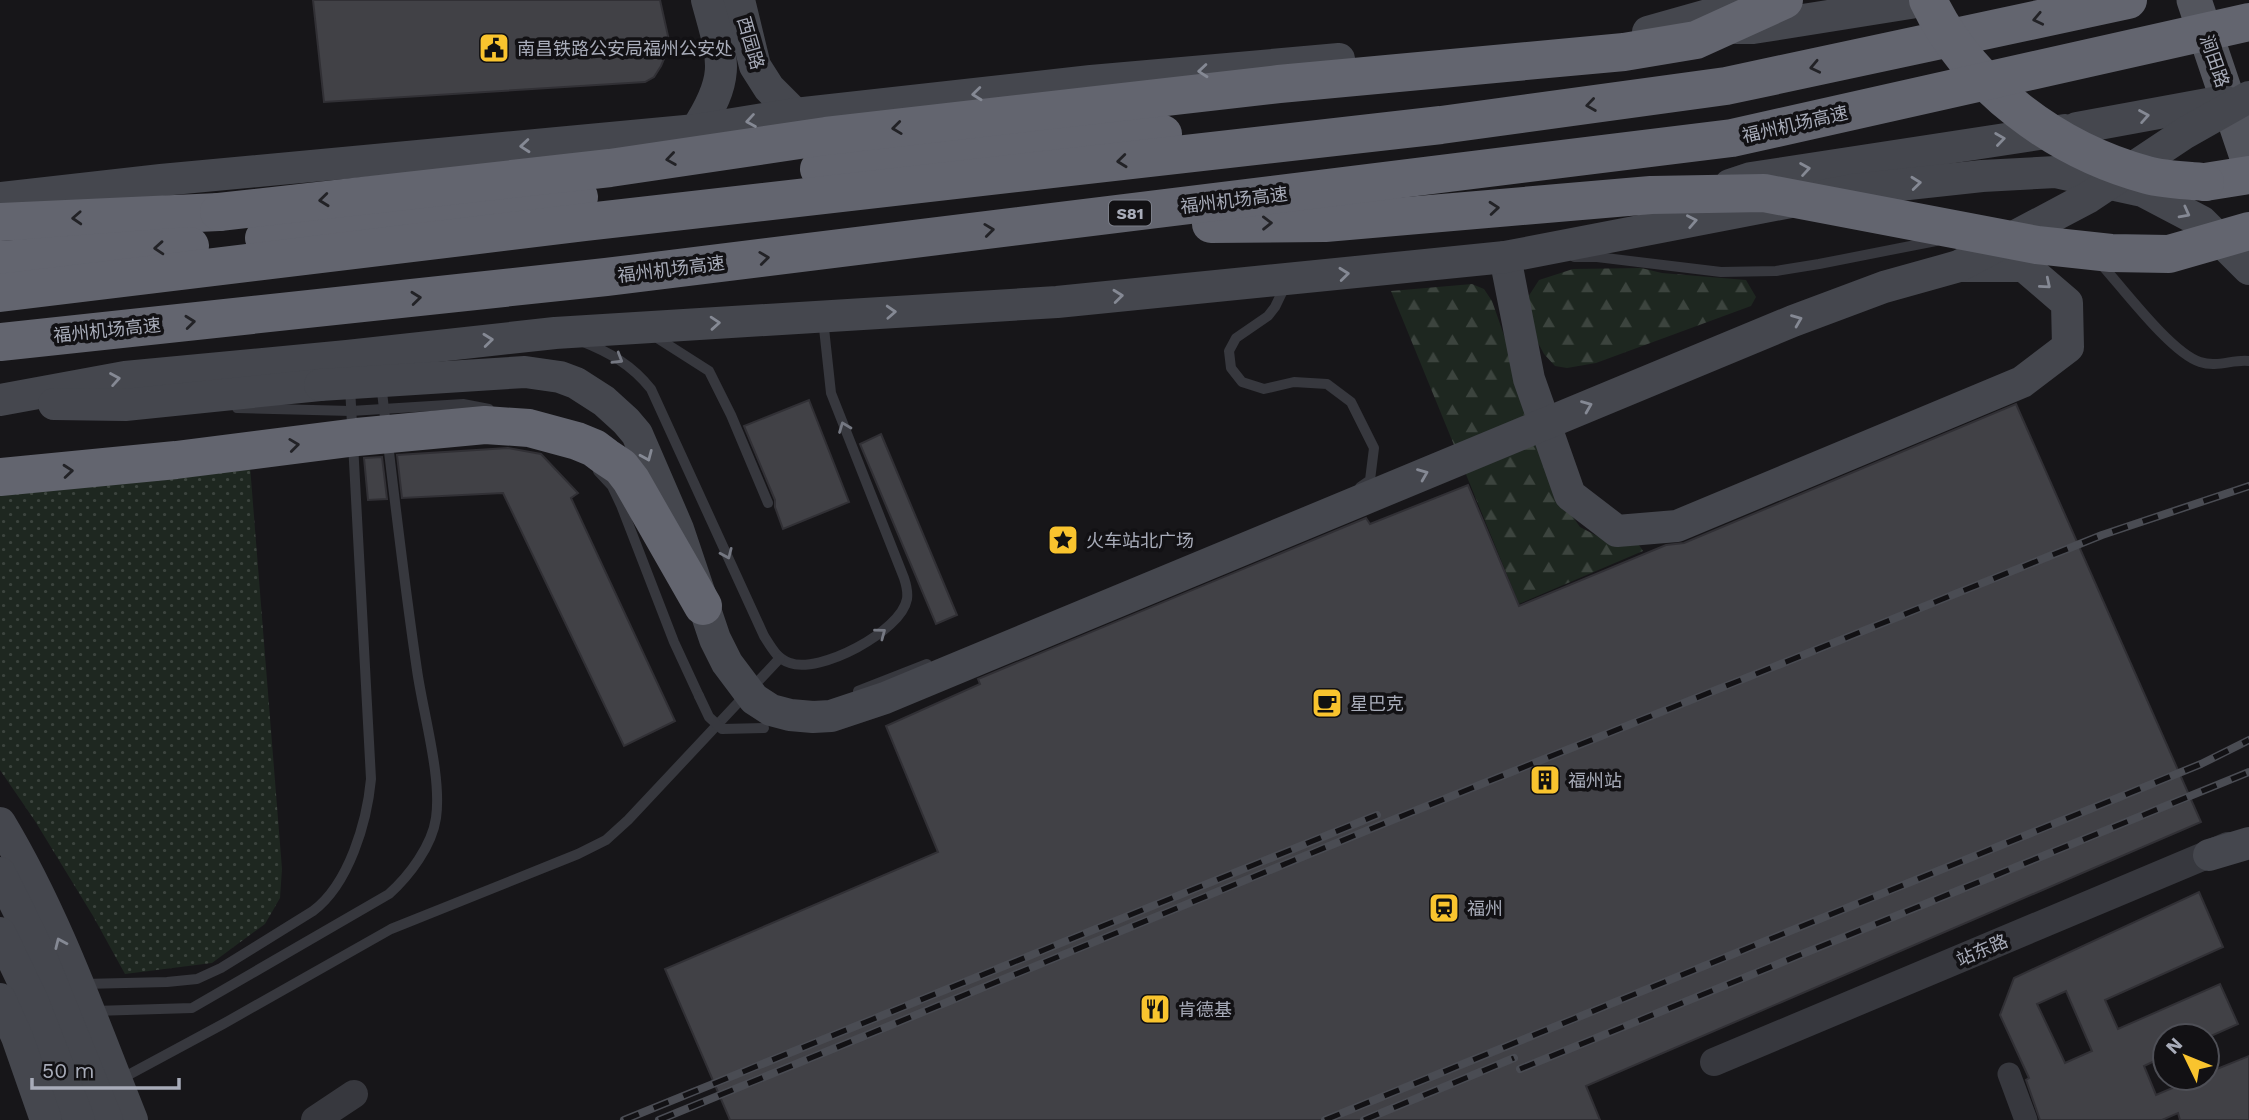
<svg xmlns="http://www.w3.org/2000/svg" width="2249" height="1120" viewBox="0 0 2249 1120" font-family="'Work Sans','Noto Sans SC',sans-serif">
	<defs>
		<pattern id="grass-dots" width="8" height="8" patternUnits="userSpaceOnUse" patternTransform="scale(1.75)"><rect width="8" height="8" fill="#1e2720"/><path d="M2 2h.1M6 6h.1" fill="none" stroke="#3c443e" stroke-width="1.8" stroke-linecap="round"/></pattern>
		<pattern id="forest-firs" width="22" height="20" patternUnits="userSpaceOnUse" patternTransform="scale(1.75)"><rect width="22" height="20" fill="#1e2720"/><path d="M5 1l3.5 6h-7zM16 11l3.5 6h-7z" fill="#3c443e"/></pattern>
	</defs>
	<rect width="100%" height="100%" fill="#171619"/>
	<path fill="url(#grass-dots)" d="M250,466l32,403 -2,29 -15,26 -53,39 -87,11 -32,-58 -58,-95 -35,-51v-275z"/>
	<g fill="url(#forest-firs)">
		<path d="M1641,268l21,5 84,7 10,17 -5,9 -155,57 -29,5 -12,-2 -11,-12 -12,-22 -4,-35 11,-17 34,-11z"/>
		<path d="M1472,284l12,5 8,12 71,202 17,24 17,9 42,9 4,6 -124,53 -128,-313z"/>
	</g>
	<g fill="#414146" stroke="#313035" stroke-width="2" fill-rule="evenodd">
		<path d="M313,0h347l10,45 -9,21 -7,11 -9,5 -321,20z"/>
		<path d="M809,400l40,102 -66,27 -8,-22v-7l-31,-74z"/>
		<path d="M2016,404l185,418 -615,264 14,34h-870l-65,-151 273,-117 -52,-126 94,-42 -2,-5 388,-161 4,6 98,-39 51,121 147,-61 18,-2z"/>
		<path d="M881,434l76,181 -21,9 -76,-180z"/>
		<path d="M508,448l33,6 37,39 -7,5 104,223 -51,25 -121,-253 -101,5 -5,-43z"/>
		<path d="M382,457l5,42 -19,1 -4,-42z"/>
		<path d="M2199,892l24,55 -118,53 13,29 102,-45 18,40 -27,12h-46v20l-21,10 12,29 40,-17h11v-5l42,-17v64h-69l-2,-7 -16,7h-122l-14,-40 3,-2 -29,-63 14,-37zM2066,991l26,60 -27,12 -28,-59z"/>
	</g>
	<g fill="none" stroke-linecap="round" stroke-linejoin="round">
		<g stroke="#37383e" stroke-width="10">
			<path d="M1574,257h23l124,15 55,-1 43,-7 117,-23"/>
			<path d="M2100,263c22,24 71,90 100,99 17,6 33,-3 49,-1"/>
			<path d="M1287,282l-12,25 -7,9 -32,22 -7,13 2,17 11,14 22,7 30,-7 33,2 24,18 23,46 -4,32 -10,7"/>
			<path d="M651,334l58,37 22,44 37,88"/>
			<path d="M581,341c28,11 51,24 70,48l113,247c7,11 13,23 26,27 29,11 111,-31 117,-64 1,-7 -1,-15 -3,-21l-73,-185 -8,-74"/>
			<path d="M237,408l114,3 112,-7 26,5"/>
			<path d="M598,471l14,15 9,19 53,137 25,54"/>
			<path d="M858,691l69,-27"/>
			<path d="M83,984l84,-2 30,-3 24,-11 92,-57c36,-27 54,-89 58,-132l-21,-392"/>
			<path d="M94,1011l98,-3 197,-114c20,-18 43,-48 47,-76 6,-41 -13,-105 -19,-148 -14,-95 -25,-191 -36,-287"/>
			<path d="M119,1080l104,-56 168,-95 187,-75 28,-14 22,-20 152,-162"/>
		</g>
		<path stroke="#37383e" stroke-width="23" d="M2009,1074l17,46"/>
		<g stroke="#37383e" stroke-width="28">
			<path d="M1714,1062l514,-216"/>
			<path d="M315,1120l39,-26"/>
		</g>
		<g stroke="#45474e" stroke-width="32">
			<path d="M739,0l16,66 14,22 26,26"/>
			<path d="M1736,28h17l176,-28"/>
			<path d="M1648,32l81,-23 9,-9"/>
			<path d="M696,130c36,-55 27,-71 11,-130"/>
			<path d="M1730,185l21,-7 314,-48"/>
			<path d="M0,198l161,-18 535,-50 99,-16 296,-33 248,-22"/>
			<path d="M1505,257l24,122 41,116 47,36 60,-5 345,-144 46,-35 -1,-44 -43,-37h-65"/>
			<path d="M0,400l125,-23 222,-21 208,-23 502,-31 448,-45 348,-67 129,-14 74,-4 87,19 59,31 47,47"/>
			<path d="M54,404l71,1 195,-20"/>
			<path d="M0,823c56,93 92,197 132,297"/>
			<path d="M2209,855l40,-12"/>
			<path d="M0,873l40,81 67,166"/>
			<path d="M0,933l33,69 46,118"/>
			<path d="M0,999l17,38 29,83"/>
		</g>
		<path stroke="#53555d" stroke-width="35" d="M2194,0l55,163"/>
		<g stroke="#63656f" stroke-width="38">
			<path d="M819,169l243,-32 101,-3"/>
			<path d="M2205,182l44,-7"/>
			<path d="M0,222l219,-10"/>
			<path d="M264,238l108,-21 207,-20"/>
			<path d="M0,260l190,-14"/>
			<path d="M0,293l586,-71 855,-97 285,-39 402,-86"/>
		</g>
		<g stroke="#4a4c53" stroke-width="8">
			<g id="rail">
				<path d="M1520,1069l729,-297"/>
				<path d="M624,1120l753,-305"/>
				<path d="M659,1120l753,-308 690,-277 147,-49"/>
				<path d="M1325,1120l876,-356 48,-24"/>
				<path d="M1364,1120l150,-62"/>
			</g>
		</g>
		<use href="#rail" stroke="#121114" stroke-width="5" stroke-dasharray="16" stroke-linecap="butt"/>
		<path stroke="#37383e" stroke-width="10" d="M699,696l10,21 13,12 42,-1"/>
		<g stroke="#45474e" stroke-width="32">
			<path d="M2077,128l147,-27"/>
			<path d="M320,385l205,-13 35,5 16,6 28,18 22,20 11,13 41,95 37,110 12,24 27,36 17,11 19,5 23,2 18,-1 54,-18 908,-377 91,-34 75,-21 130,-69 96,-64 64,-36"/>
		</g>
		<g stroke="#63656f" stroke-width="38">
			<path d="M1928,0c41,86 127,150 219,175 18,5 39,5 58,7"/>
			<path d="M219,212l391,-44 216,-32 453,-52 345,-32 72,-12 88,-40"/>
			<path d="M1211,224l114,-1 326,-28 113,-2 273,52 74,8 58,1 80,-23"/>
			<path d="M0,342l606,-65 1126,-139 517,-116"/>
			<path d="M0,477l176,-17 181,-23 128,-12 44,3 48,13 17,7 12,9 15,10 10,13 72,126"/>
		</g>
	</g>
	<defs><path id="oneway-chevron" d="M-2-3.5L2.5 0L-2 3.5" fill="none" stroke-width="1.6" stroke-linecap="round" stroke-linejoin="round" transform="scale(1.75)"/></defs>
	<g stroke="#222226">
		<use href="#oneway-chevron" transform="translate(2038 19) rotate(168)"/>
		<use href="#oneway-chevron" transform="translate(1815 67) rotate(168)"/>
		<use href="#oneway-chevron" transform="translate(1591 105) rotate(172)"/>
		<use href="#oneway-chevron" transform="translate(897 128) rotate(173)"/>
		<use href="#oneway-chevron" transform="translate(671 159) rotate(172)"/>
		<use href="#oneway-chevron" transform="translate(1122 161) rotate(174)"/>
		<use href="#oneway-chevron" transform="translate(324 200) rotate(174)"/>
		<use href="#oneway-chevron" transform="translate(1494 208) rotate(-5)"/>
		<use href="#oneway-chevron" transform="translate(77 218) rotate(177)"/>
		<use href="#oneway-chevron" transform="translate(1267 223) rotate(-1)"/>
		<use href="#oneway-chevron" transform="translate(989 230) rotate(-7)"/>
		<use href="#oneway-chevron" transform="translate(159 248) rotate(176)"/>
		<use href="#oneway-chevron" transform="translate(764 258) rotate(-7)"/>
		<use href="#oneway-chevron" transform="translate(416 298) rotate(-6)"/>
		<use href="#oneway-chevron" transform="translate(190 322) rotate(-6)"/>
		<use href="#oneway-chevron" transform="translate(294 445) rotate(-7)"/>
		<use href="#oneway-chevron" transform="translate(68 471) rotate(-5)"/>
	</g>
	<g stroke="#858994">
		<use href="#oneway-chevron" transform="translate(1203 71) rotate(175)"/>
		<use href="#oneway-chevron" transform="translate(977 94) rotate(174)"/>
		<use href="#oneway-chevron" transform="translate(2144 116) rotate(-10)"/>
		<use href="#oneway-chevron" transform="translate(751 121) rotate(171)"/>
		<use href="#oneway-chevron" transform="translate(2000 139) rotate(-8)"/>
		<use href="#oneway-chevron" transform="translate(525 146) rotate(175)"/>
		<use href="#oneway-chevron" transform="translate(1805 169) rotate(-9)"/>
		<use href="#oneway-chevron" transform="translate(1916 183) rotate(-6)"/>
		<use href="#oneway-chevron" transform="translate(2185 213) rotate(28)"/>
		<use href="#oneway-chevron" transform="translate(1692 221) rotate(-11)"/>
		<use href="#oneway-chevron" transform="translate(1344 274) rotate(-6)"/>
		<use href="#oneway-chevron" transform="translate(2046 284) rotate(40)"/>
		<use href="#oneway-chevron" transform="translate(1118 296) rotate(-6)"/>
		<use href="#oneway-chevron" transform="translate(891 312) rotate(-3)"/>
		<use href="#oneway-chevron" transform="translate(1797 320) rotate(-22)"/>
		<use href="#oneway-chevron" transform="translate(715 323) rotate(-4)"/>
		<use href="#oneway-chevron" transform="translate(488 340) rotate(-6)"/>
		<use href="#oneway-chevron" transform="translate(115 379) rotate(-10)"/>
		<use href="#oneway-chevron" transform="translate(1587 406) rotate(-22)"/>
		<use href="#oneway-chevron" transform="translate(647 456) rotate(67)"/>
		<use href="#oneway-chevron" transform="translate(1423 474) rotate(-22)"/>
		<use href="#oneway-chevron" transform="translate(60 943) rotate(-114)"/>
	</g>
	<g stroke="#757882">
		<use href="#oneway-chevron" transform="translate(618 359) rotate(31)"/>
		<use href="#oneway-chevron" transform="translate(844 427) rotate(-111)"/>
		<use href="#oneway-chevron" transform="translate(727 554) rotate(66)"/>
		<use href="#oneway-chevron" transform="translate(881 633) rotate(-37)"/>
	</g>
	<defs>
		<g id="civic-square" transform="scale(1.575)"><rect x="-9" y="-9" width="18" height="18" rx="4" fill="#f9c42e" stroke="#121114"/><path d="M-.6-6.5H3V-4.5H.6V-3L4-1V1h2V6H-6V1h2V-1L-.6-3ZM-1.2 2.5V6h2.4V2.5Z" fill="#111"/></g>
		<g id="sight-square" transform="scale(1.575)"><rect x="-9" y="-9" width="18" height="18" rx="4" fill="#f9c42e" stroke="#121114"/><path d="M0-6L1.8-2.2L6-1.7L2.9 1.2L3.7 5.4L0 3.3L-3.7 5.4L-2.9 1.2L-6-1.7L-1.8-2.2Z" fill="#111"/></g>
		<g id="cafe-square" transform="scale(1.575)"><rect x="-9" y="-9" width="18" height="18" rx="4" fill="#f9c42e" stroke="#121114"/><path d="M-5.5-4.5H6V0H3Q3 3.5 0 3.5H-2.5Q-5.5 3.5-5.5 0ZM3-3.2v2h1.7v-2ZM-6 4.5H4V6H-6Z" fill="#111"/></g>
		<g id="building-square" transform="scale(1.575)"><rect x="-9" y="-9" width="18" height="18" rx="4" fill="#f9c42e" stroke="#121114"/><path d="M-4-6H4V6H1V3H-1V6H-4ZM-2.5-4.3h1.7v1.8h-1.7ZM.8-4.3h1.7v1.8H.8ZM-2.5-1h1.7V.8h-1.7ZM.8-1h1.7V.8H.8Z" fill="#111"/></g>
		<g id="station-square" transform="scale(1.575)"><rect x="-9" y="-9" width="18" height="18" rx="4" fill="#f9c42e" stroke="#121114"/><path d="M-3-6H3Q5-6 5-4V2Q5 4 3 4L4.5 6H3L1.5 4h-3L-3 6H-4.5L-3 4Q-5 4-5 2V-4Q-5-6-3-6ZM-3.5-4v3h7v-3ZM-3.5 1v1.5H-2V1ZM2 1v1.5H3.5V1Z" fill="#111"/></g>
		<g id="restaurant-square" transform="scale(1.575)"><rect x="-9" y="-9" width="18" height="18" rx="4" fill="#f9c42e" stroke="#121114"/><path d="M-5-6h1v4h1v-4h1v4h1v-4h1v5L-1.5 .5V6h-2V.5L-5-1ZM5-6V6H3V1.5H1.5Q1.5-4 5-6Z" fill="#111"/></g>
	</defs>
	<g fill-rule="evenodd">
		<use href="#civic-square" x="494" y="48"/>
		<use href="#sight-square" x="1063" y="540"/>
		<use href="#cafe-square" x="1327" y="703"/>
		<use href="#building-square" x="1545" y="780"/>
		<use href="#station-square" x="1444" y="908"/>
		<use href="#restaurant-square" x="1155" y="1009"/>
	</g>
	<g text-anchor="middle" dominant-baseline="central" stroke-width="7" stroke-linejoin="round" paint-order="stroke">
		<rect fill="#121114" stroke="#7b7e88" stroke-width="2" x="1109" y="200.5" width="42" height="25" rx="5"/>
		<g font-size="16" font-weight="bold" fill="#a8acb9">
			<text x="1130" y="213">S81</text>
		</g>
		<g font-size="18" fill="#a8acb9" stroke="#121114">
			<text transform="translate(751 43) rotate(74)">西园路</text>
			<text transform="translate(2215 61) rotate(71)">涧田路</text>
			<text transform="translate(1795 124) rotate(-13)">福州机场高速</text>
			<text transform="translate(1234 200) rotate(-7)">福州机场高速</text>
			<text transform="translate(671 269) rotate(-7)">福州机场高速</text>
			<text transform="translate(107 330) rotate(-6)">福州机场高速</text>
			<text transform="translate(1982 950) rotate(-23)">站东路</text>
		</g>
		<g font-size="18" fill="#a8acb9" stroke="#121114" text-anchor="start">
			<text x="517" y="48">南昌铁路公安局福州公安处</text>
			<text x="1086" y="540">火车站北广场</text>
			<text x="1350" y="703">星巴克</text>
			<text x="1568" y="780">福州站</text>
			<text x="1467" y="908">福州</text>
			<text x="1178" y="1009">肯德基</text>
		</g>
	</g>
	<g transform="translate(2186 1057) rotate(313)"><circle r="33" fill="#121114" stroke="#4e4f56" stroke-width="2"/>
	<path d="M0-5L12 26L0 18L-12 26Z" fill="#f9c42e"/>
	<text y="-10" font-size="19" font-weight="bold" text-anchor="middle" fill="#a8acb9">N</text>
	</g>
	<path d="M32 1078v10h147v-10" fill="none" stroke="#a8acb9" stroke-width="3.5"/>
	<text x="42" y="1078" font-size="21" fill="#a8acb9" stroke="#121114" stroke-width="5" paint-order="stroke">50 m</text>
</svg>
